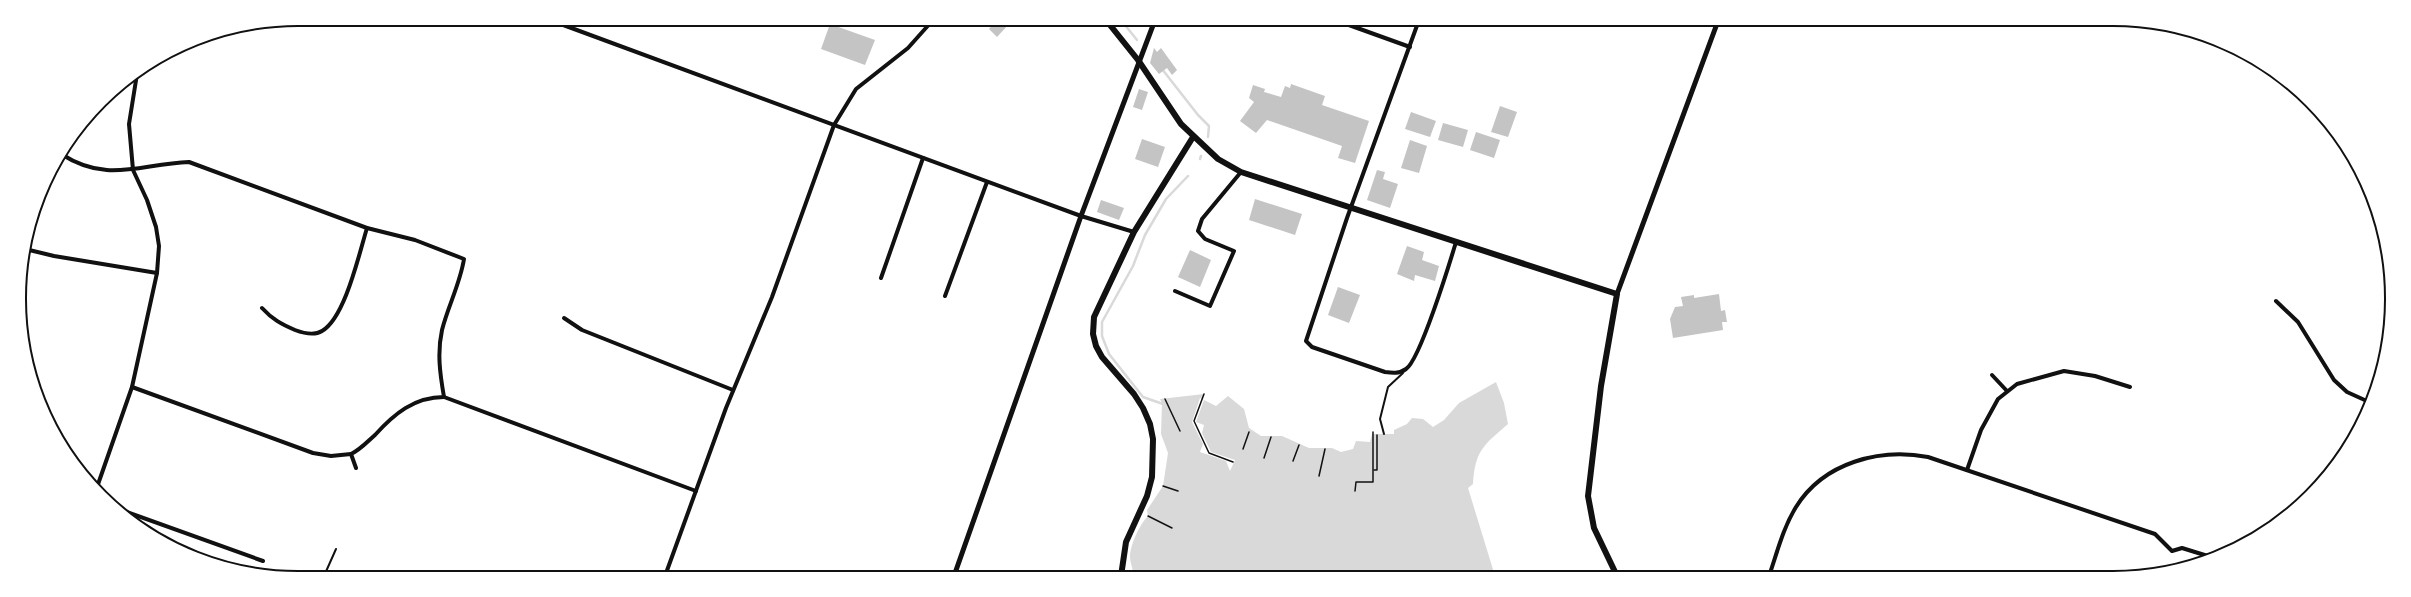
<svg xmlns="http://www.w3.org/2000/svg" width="2411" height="597" viewBox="0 0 2411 597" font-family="Arial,sans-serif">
	<rect width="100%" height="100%" fill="#fff"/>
	<path fill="#d9d9d9" d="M1496,382l8,21 4,21c-24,21 -33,26 -35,60l-5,4 27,88h-363c2,-8 -2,-12 -2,-19 0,-12 10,-33 18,-41l-1,-6 16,-24 5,-33 -7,-19 1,-31 -2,-4 44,-5 -2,5 14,7 12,-10 16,13 5,19 12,8h21l27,12h23l9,4 12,-3 3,-8 14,1 2,-8h22v-4l13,-6 5,-6 11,1 10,8 11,-7 15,-17z"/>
	<path fill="#fff" d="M1200,398l4,2 -8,22 8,3 -2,8 9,19 24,8 -5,11 -4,-10 -26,-9 3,-8 -11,-22z"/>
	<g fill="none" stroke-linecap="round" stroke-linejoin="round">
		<g stroke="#d9d9d9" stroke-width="2.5">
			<path d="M1121,20l16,20"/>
			<path d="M1162,69l36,46 11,11 -1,11"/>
			<path d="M1200,159l1,-3"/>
			<path d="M1163,404l-20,-7 -34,-43 -7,-18v-14l31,-56 12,-31 21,-36 22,-23"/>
		</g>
	</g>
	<g fill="#c4c4c4">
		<path d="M996,20h8l5,4 -12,13 -8,-8z"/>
		<path d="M830,24l45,16 -10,25 -44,-16z"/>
		<path d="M1154,48l3,4 4,-4 16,22 -5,5 -5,-7 -8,6 -9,-11z"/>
		<path d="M1291,84l34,12 -3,9 47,16 -14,42 -17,-5 4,-12 -75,-26 -11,13 -16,-12 14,-19 -5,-4 4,-13 12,4 -1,3 17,5 4,-11 5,2z"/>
		<path d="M1139,89l9,3 -6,18 -9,-3z"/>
		<path d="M1500,106l17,6 -9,25 -17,-5z"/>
		<path d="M1411,112l25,9 -6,16 -25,-8z"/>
		<path d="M1443,123l25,7 -5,17 -25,-7z"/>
		<path d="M1476,132l24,8 -6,18 -24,-8z"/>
		<path d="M1142,139l23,8 -7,20 -23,-8z"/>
		<path d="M1410,140l17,6 -8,27 -18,-5z"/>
		<path d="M1377,170l8,2 -2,7 15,5 -8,24 -23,-8z"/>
		<path d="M1255,199l47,15 -7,21 -46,-15z"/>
		<path d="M1101,200l23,8 -5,12 -22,-8z"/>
		<path d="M1407,246l17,6 -2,8 17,6 -4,15 -20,-6 -1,6 -17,-7z"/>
		<path d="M1190,250l21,10 -11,27 -22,-10z"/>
		<path d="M1338,287l22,8 -11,28 -21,-8z"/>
		<path d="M1719,294l2,17 4,-1 2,12h-5l1,8 -50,8 -3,-19 5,-12 8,-1 -2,-9 13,-2v3z"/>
	</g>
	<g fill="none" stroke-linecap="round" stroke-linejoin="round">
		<g stroke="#111" stroke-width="1.5">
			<path d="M1204,394l-10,27 15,32 24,9"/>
			<path d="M1165,399l15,32"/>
			<path d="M1243,449l6,-17"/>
			<path d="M1264,458l7,-21"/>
			<path d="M1293,461l6,-16"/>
			<path d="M1374,470h3v-35"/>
			<path d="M1319,476l6,-27"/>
			<path d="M1163,486l15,5"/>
			<path d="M1355,491l1,-9h17v-50"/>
			<path d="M1148,516l24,12"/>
		</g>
		<g stroke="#111" stroke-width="2">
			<path d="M1384,434l-4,-15 8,-32 15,-14"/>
			<path d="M324,576l12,-27"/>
		</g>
		<g stroke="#111" stroke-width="4">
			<path d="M547,19l534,197 53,16"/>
			<path d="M1335,20l75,27"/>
			<path d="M1419,20l-72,198 -41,123 6,6 73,25c7,1 14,2 21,-3 14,-9 44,-107 50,-127"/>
			<path d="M61,154c47,30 78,10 128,8l178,66 48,12 49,19c-4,25 -16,47 -22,71 -5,23 -2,44 2,67 -30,0 -50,17 -69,38 -8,7 -15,15 -24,19l5,14"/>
			<path d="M25,249l29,7 103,17"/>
			<path d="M881,278l42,-120"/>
			<path d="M1175,291l35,15 24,-55 -29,-12 -7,-8 4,-12 39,-47"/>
			<path d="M945,296l42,-114"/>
			<path d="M2276,301l22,21 36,58 13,12 22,10"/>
			<path d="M262,308c10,11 19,16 33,22 8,3 19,6 27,1 23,-13 37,-77 45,-103"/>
			<path d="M564,318l18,12 151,60"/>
			<path d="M1992,375l15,16"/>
			<path d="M132,387l181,66 18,3 20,-2"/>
			<path d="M444,397l252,94"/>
			<path d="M1967,470l14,-40 17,-31 19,-15 47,-13 31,5 35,11"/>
			<path d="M96,490l36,-103 25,-114 2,-27 -3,-19 -9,-27 -14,-30 -4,-46 8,-50"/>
			<path d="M113,507l150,54"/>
			<path d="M665,576l61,-168 46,-111 62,-172 22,-36 52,-41 25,-28"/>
			<path d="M1769,576c8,-23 14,-48 27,-69 28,-45 84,-59 132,-50l227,77 17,17 10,-3 29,9"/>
		</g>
		<g stroke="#111" stroke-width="5">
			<path d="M1617,294l101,-273"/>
			<path d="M954,576l127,-360 74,-196"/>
		</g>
		<g stroke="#111" stroke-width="6">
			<path d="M1106,20l32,40 43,64 37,35 23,13 376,122 -16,92 -13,110 6,32 23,48"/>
			<path d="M1121,576l5,-34 21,-46 5,-19 1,-38 -3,-15 -7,-16 -9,-14 -32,-37 -6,-11 -3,-12 1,-17 40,-85 59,-95"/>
		</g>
	</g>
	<path d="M0 0H2411V597H0ZM298 26H2113A272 272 0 0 1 2385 298V299A272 272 0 0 1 2113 571H298A272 272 0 0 1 26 299V298A272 272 0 0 1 298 26Z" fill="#fff" fill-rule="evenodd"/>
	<path fill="none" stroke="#111" stroke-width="2" d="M298 26H2113A272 272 0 0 1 2385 298V299A272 272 0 0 1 2113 571H298A272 272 0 0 1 26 299V298A272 272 0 0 1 298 26Z"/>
</svg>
